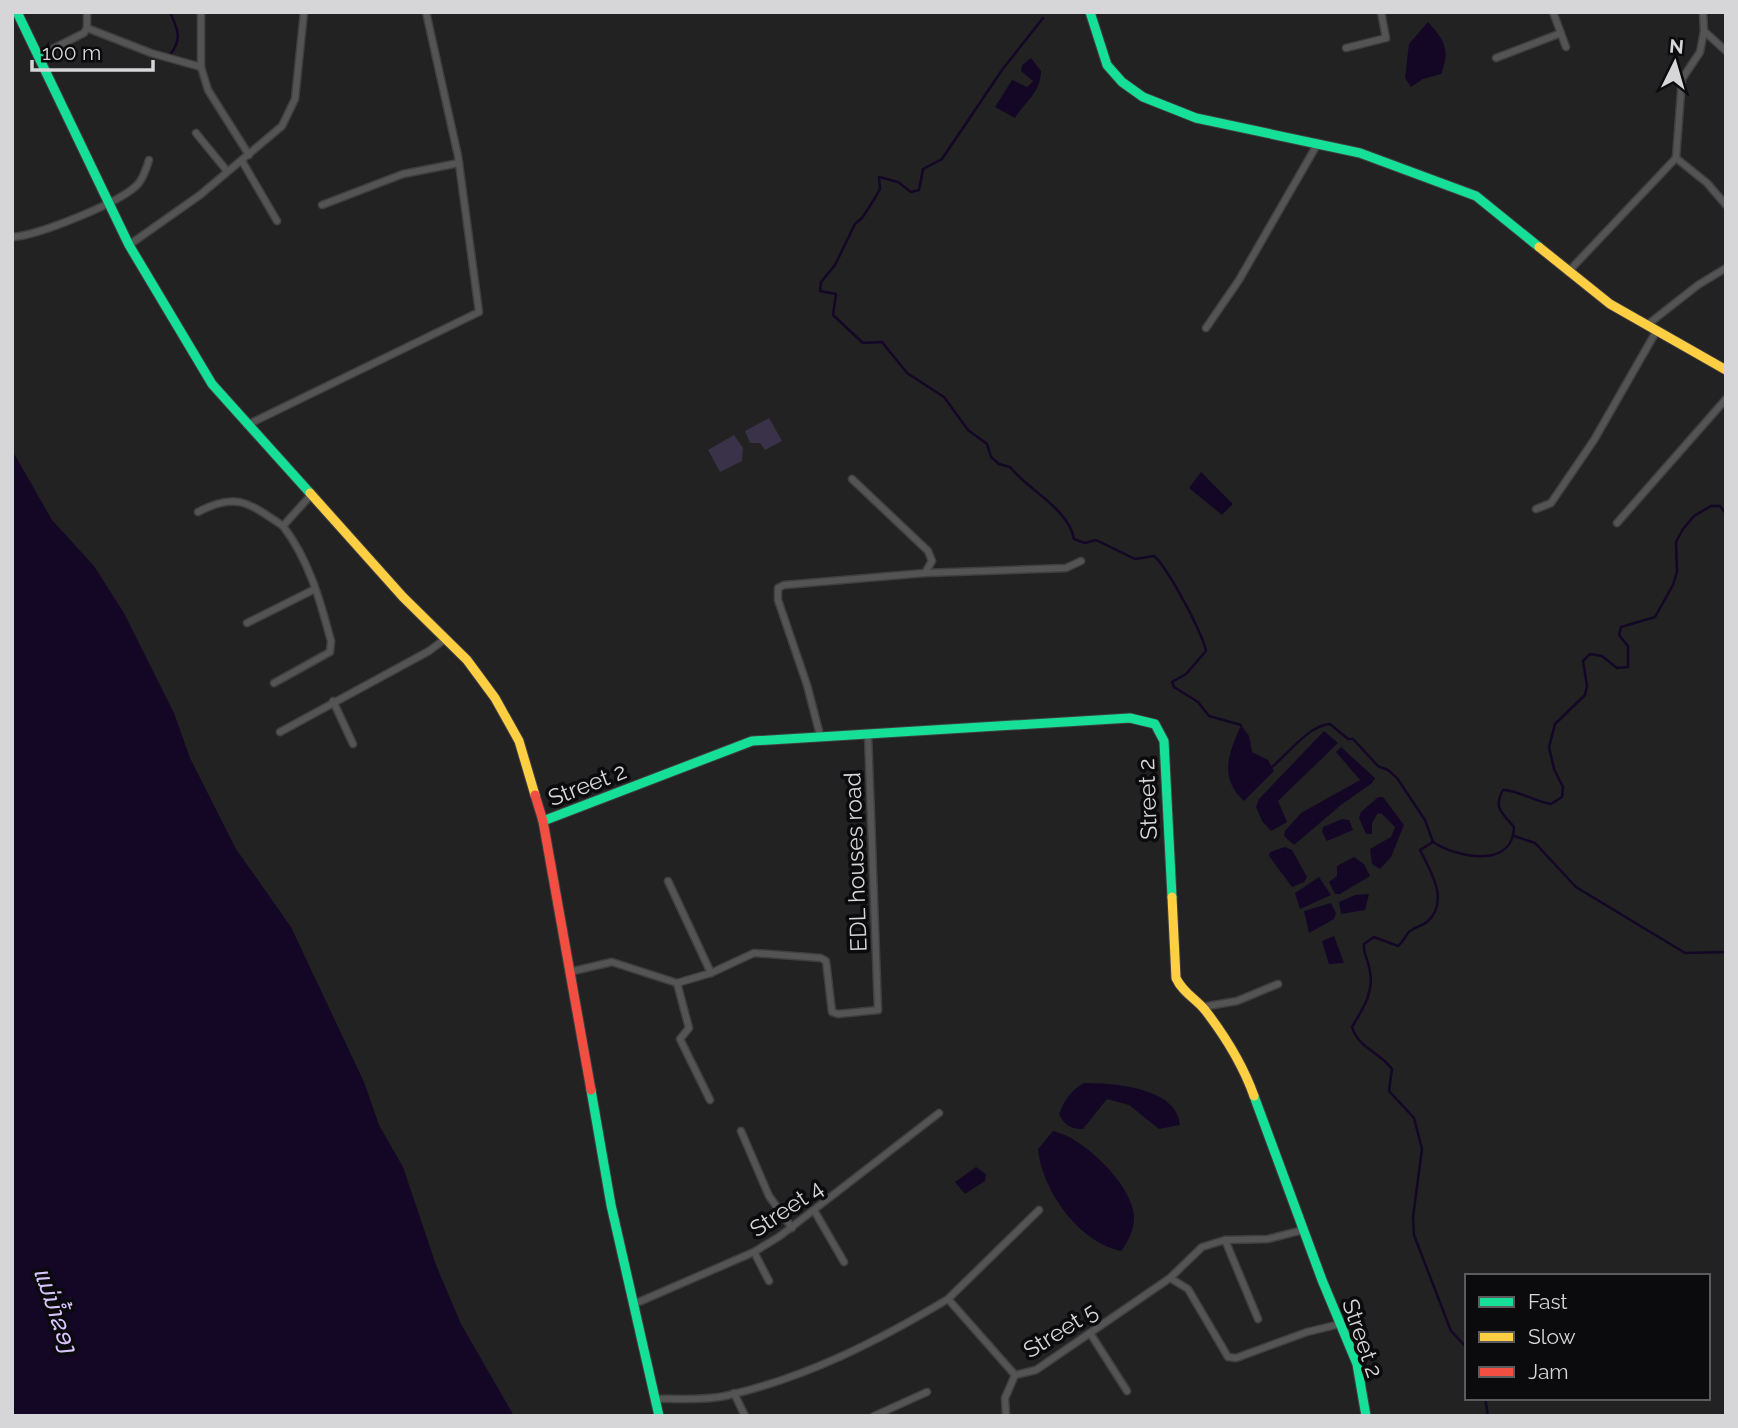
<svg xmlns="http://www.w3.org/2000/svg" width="1738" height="1428" viewBox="0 0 1738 1428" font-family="Raleway,'Noto Sans Lao',sans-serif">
	<rect width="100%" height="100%" fill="#222223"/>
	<g fill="#393248">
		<path d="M769,418l13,23 -17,9 -5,-7h-10l-5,-12z"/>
		<path d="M734,435l9,13 -1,13 -22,11 -12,-22z"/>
	</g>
	<g fill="#140726">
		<path d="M1428,22c16,17 23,29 13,52l-18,5 -12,8 -6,-9 4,-34z"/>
		<path d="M1031,58l10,13c0,21 -16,31 -26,47l-20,-11 17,-27 15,7 6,-6 -12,-10 1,-6z"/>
		<path d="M12,450l40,70 42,46 30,47 50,100 16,45 46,91 55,78 73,155 15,43 24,42 33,98 25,59 53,92h-502z"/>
		<path d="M1201,472l32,32 -11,11 -33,-27z"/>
		<path d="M1241,725l8,11 3,16 16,8 6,11 -30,30c-26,-24 -15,-48 -3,-76z"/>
		<path d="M1324,731l14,12 -60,58 9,21 -16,9 -9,-10 -6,-14 3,-8z"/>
		<path d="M1341,747l34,31 -3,5 -31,22 -47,40 -10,-9 1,-5 16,-18 59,-33 -24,-28z"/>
		<path d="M1378,797h5l21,28 -13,32 -11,12 -8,-5 -2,-15 21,-12 4,-10 -13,-13 -4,-1 -6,10v11h-6l-7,-16 2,-6z"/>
		<path d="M1342,819l7,1 4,10 -26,11 -5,-9 1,-5z"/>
		<path d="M1285,847l7,3 15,27 -3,5 -12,5 -23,-31 1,-4z"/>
		<path d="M1354,857l10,7 6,12 -30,18h-5l-6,-12 8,-6v-10z"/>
		<path d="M1319,877l12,18 -31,14 -5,-16z"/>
		<path d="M1369,894l-4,16 -24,4 -2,-12 16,-7z"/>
		<path d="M1331,903l5,10 -2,6 -25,14 -5,-22z"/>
		<path d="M1334,936l10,27 -15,1 -7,-23z"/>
		<path d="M1084,1083c29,0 93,4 96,42l-21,4 -30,-24 -22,-6 -24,30c-12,0 -19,-4 -24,-15 5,-13 12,-24 25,-31z"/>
		<path d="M1053,1131c31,7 77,52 81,84 1,13 -6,27 -13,36 -43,-9 -79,-61 -83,-102z"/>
		<path d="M976,1167l10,7 -1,7 -20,13 -10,-12z"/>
	</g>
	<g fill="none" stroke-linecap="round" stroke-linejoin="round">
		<g stroke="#140726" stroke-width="2.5">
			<path d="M1043,18l-41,52 -60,89 -19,10 -4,21 -8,2 -13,-10 -19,-5 1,12 -5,9 -13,20 -7,6 -20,41 -14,17 -1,9 16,3 -3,21 30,28 19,-1 25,31 37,24 24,33 19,14 4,13 8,7 11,3c18,23 59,42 64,72l11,4 11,-3 39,19 19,-3c14,12 48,76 52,95l-20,23 -14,8 2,5 24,15 11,14 32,9"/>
			<path d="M169,56c14,-17 9,-26 1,-44"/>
			<path d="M1272,767c16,-13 37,-42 58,-43l18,15h5l25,27 10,4 9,8 28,42 8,22"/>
			<path d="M1514,836l21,7 41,44 109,66 41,-1"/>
			<path d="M1467,1348l-16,-17 -37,-96 -1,-18 9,-68 -8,-31 -25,-27 3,-22c-12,-17 -34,-21 -40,-42 10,-17 22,-34 18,-55 -1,-11 -7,-17 -6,-28l10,-7 24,9c6,-5 6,-8 10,-13 4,-5 14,-7 19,-11 23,-21 4,-50 -7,-72l13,-8c22,15 80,28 81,-15 -12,-14 -21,-19 -11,-37 12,-1 33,12 48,14l11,-7 1,-10 -9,-18 -5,-22 6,-23 30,-29 2,-9 -4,-25 7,-7 12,2 15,12 11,-1v-21l-9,-11 2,-8 34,-10 18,-32 4,-13 -1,-30 7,-13 11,-13 17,-10h9l6,8"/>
			<path d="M1485,1398l3,18"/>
		</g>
		<g stroke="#3f3f40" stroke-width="9">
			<g id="street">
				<path d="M201,12v55l7,23 41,65"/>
				<path d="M1553,12l13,35"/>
				<path d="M87,28l64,25 50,14"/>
				<path d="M1704,31l22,20"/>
				<path d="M1346,48l40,-10 -5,-26"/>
				<path d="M38,56l46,-23 3,-5v-16"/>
				<path d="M1496,58l65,-25"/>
				<path d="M196,133l31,38"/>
				<path d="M1676,158l31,25 19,22"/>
				<path d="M242,161l35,60"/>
				<path d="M322,205l81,-31 56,-11"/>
				<path d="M12,237c25,-1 110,-35 126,-53 6,-7 8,-15 11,-24"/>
				<path d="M129,245l71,-50 82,-69 13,-27 9,-87"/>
				<path d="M1568,272l108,-114 6,-79 18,-27 4,-21 -1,-19"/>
				<path d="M1647,325l51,-40 28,-17"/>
				<path d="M1206,328l33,-48 79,-137"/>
				<path d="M247,425l232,-113 -21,-156 -32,-144"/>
				<path d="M1536,509l15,-6 43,-63 63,-110"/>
				<path d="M198,512c39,-21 52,-8 85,14"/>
				<path d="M1617,523l109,-124"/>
				<path d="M925,573l141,-5 15,-7"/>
				<path d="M247,623l68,-34"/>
				<path d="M274,683l56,-31 1,-11c-11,-41 -22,-81 -48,-115l28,-31"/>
				<path d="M333,701l20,43"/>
				<path d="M280,732l149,-81 16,-12"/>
				<path d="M820,735l-13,-50 -29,-85v-12l6,-3 141,-12 7,-12 -4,-10 -76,-72"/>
				<path d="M668,881l43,92"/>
				<path d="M569,972l43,-10 65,21 34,-10 43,-20 67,5 5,3 6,51 6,2 40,-4 -10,-276"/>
				<path d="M677,983l12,45 -9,11 30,61"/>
				<path d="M1202,1007l35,-6 41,-17"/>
				<path d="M741,1131l28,65 23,32"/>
				<path d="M815,1212l29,50"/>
				<path d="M1225,1240l33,79"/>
				<path d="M754,1252l15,29"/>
				<path d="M1170,1278l18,11 40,68 8,1 71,-26 33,-8"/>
				<path d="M948,1299l91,-89"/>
				<path d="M634,1304l120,-52 26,-16 159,-123"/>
				<path d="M1090,1333l37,58"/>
				<path d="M734,1393l11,23"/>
				<path d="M655,1399c22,-1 48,2 70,-3 81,-18 153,-55 223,-97l67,76 21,-5 134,-92 32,-31 23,-7 43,-1 35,-9"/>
				<path d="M874,1416l53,-24"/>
				<path d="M1006,1416l-1,-18 10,-23"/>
			</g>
		</g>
		<g stroke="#3f3f40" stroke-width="11">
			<g id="fast">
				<path d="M17,12l112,233 83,139 98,109"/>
				<path d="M1090,12l17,53 15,17 21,15 53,21 164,35 116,43 63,51"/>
				<path d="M543,821l209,-80 378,-23 25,6 9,17 8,156"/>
				<path d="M591,1090l20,115 48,211"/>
				<path d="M1254,1096l68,184 35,84 9,52"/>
			</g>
		</g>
		<g stroke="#3f3f40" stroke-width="11">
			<g id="slow">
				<path d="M1539,247l71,57 116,66"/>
				<path d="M310,493l93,104 64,63 28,38 24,43 16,54"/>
				<path d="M1172,897l4,81c7,15 19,20 29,32 20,26 38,55 49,86"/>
			</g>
		</g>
		<g stroke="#3f3f40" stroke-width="11">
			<path id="jam" d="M535,795l8,26 48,269"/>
		</g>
		<use href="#street" stroke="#545455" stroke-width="6"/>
		<use href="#fast" stroke="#16e098" stroke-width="9"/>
		<use href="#slow" stroke="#ffcf43" stroke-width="9"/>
		<use href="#jam" stroke="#f24e42" stroke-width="9"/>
	</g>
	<g text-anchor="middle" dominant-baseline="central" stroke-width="7" stroke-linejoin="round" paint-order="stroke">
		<g font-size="23" fill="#d6d5d8" stroke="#0b0a0c">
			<text transform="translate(587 784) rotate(-21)">Street 2</text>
			<text transform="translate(1147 799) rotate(-92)">Street 2</text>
			<text transform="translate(855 862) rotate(-92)">EDL houses road</text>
			<text transform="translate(786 1208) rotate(-34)">Street 4</text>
			<text transform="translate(1060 1330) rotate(-32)">Street 5</text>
			<text transform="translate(1363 1338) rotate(71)">Street 2</text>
		</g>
		<g font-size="24" font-style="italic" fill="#d8c5fe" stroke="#0b0a0c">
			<text transform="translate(56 1310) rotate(71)">ແມ່ນ້ຳຂອງ</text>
		</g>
	</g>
	<rect width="1738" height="1428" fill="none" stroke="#d6d5d8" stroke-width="28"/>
	<rect x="1465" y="1274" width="245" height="126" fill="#0b0a0c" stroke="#5c5b5e" stroke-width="2"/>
	<rect x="1479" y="1297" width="35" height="10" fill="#16e098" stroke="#5c5b5e" stroke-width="2"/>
	<text x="1528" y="1309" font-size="21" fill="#d6d5d8">Fast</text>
	<rect x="1479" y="1332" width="35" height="10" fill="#ffcf43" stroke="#5c5b5e" stroke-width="2"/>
	<text x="1528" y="1344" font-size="21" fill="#d6d5d8">Slow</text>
	<rect x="1479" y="1367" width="35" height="10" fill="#f24e42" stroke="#5c5b5e" stroke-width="2"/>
	<text x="1528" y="1379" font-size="21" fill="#d6d5d8">Jam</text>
	<g transform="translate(1675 63) rotate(5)" stroke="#0b0a0c" stroke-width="5" paint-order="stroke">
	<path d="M0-5L12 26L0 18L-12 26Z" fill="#d6d5d8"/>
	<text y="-10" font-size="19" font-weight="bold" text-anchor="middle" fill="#d6d5d8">N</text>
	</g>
	<path d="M32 60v10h121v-10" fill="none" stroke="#d6d5d8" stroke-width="3.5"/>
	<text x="42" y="60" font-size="21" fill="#d6d5d8" stroke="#0b0a0c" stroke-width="5" paint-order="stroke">100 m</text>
</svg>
